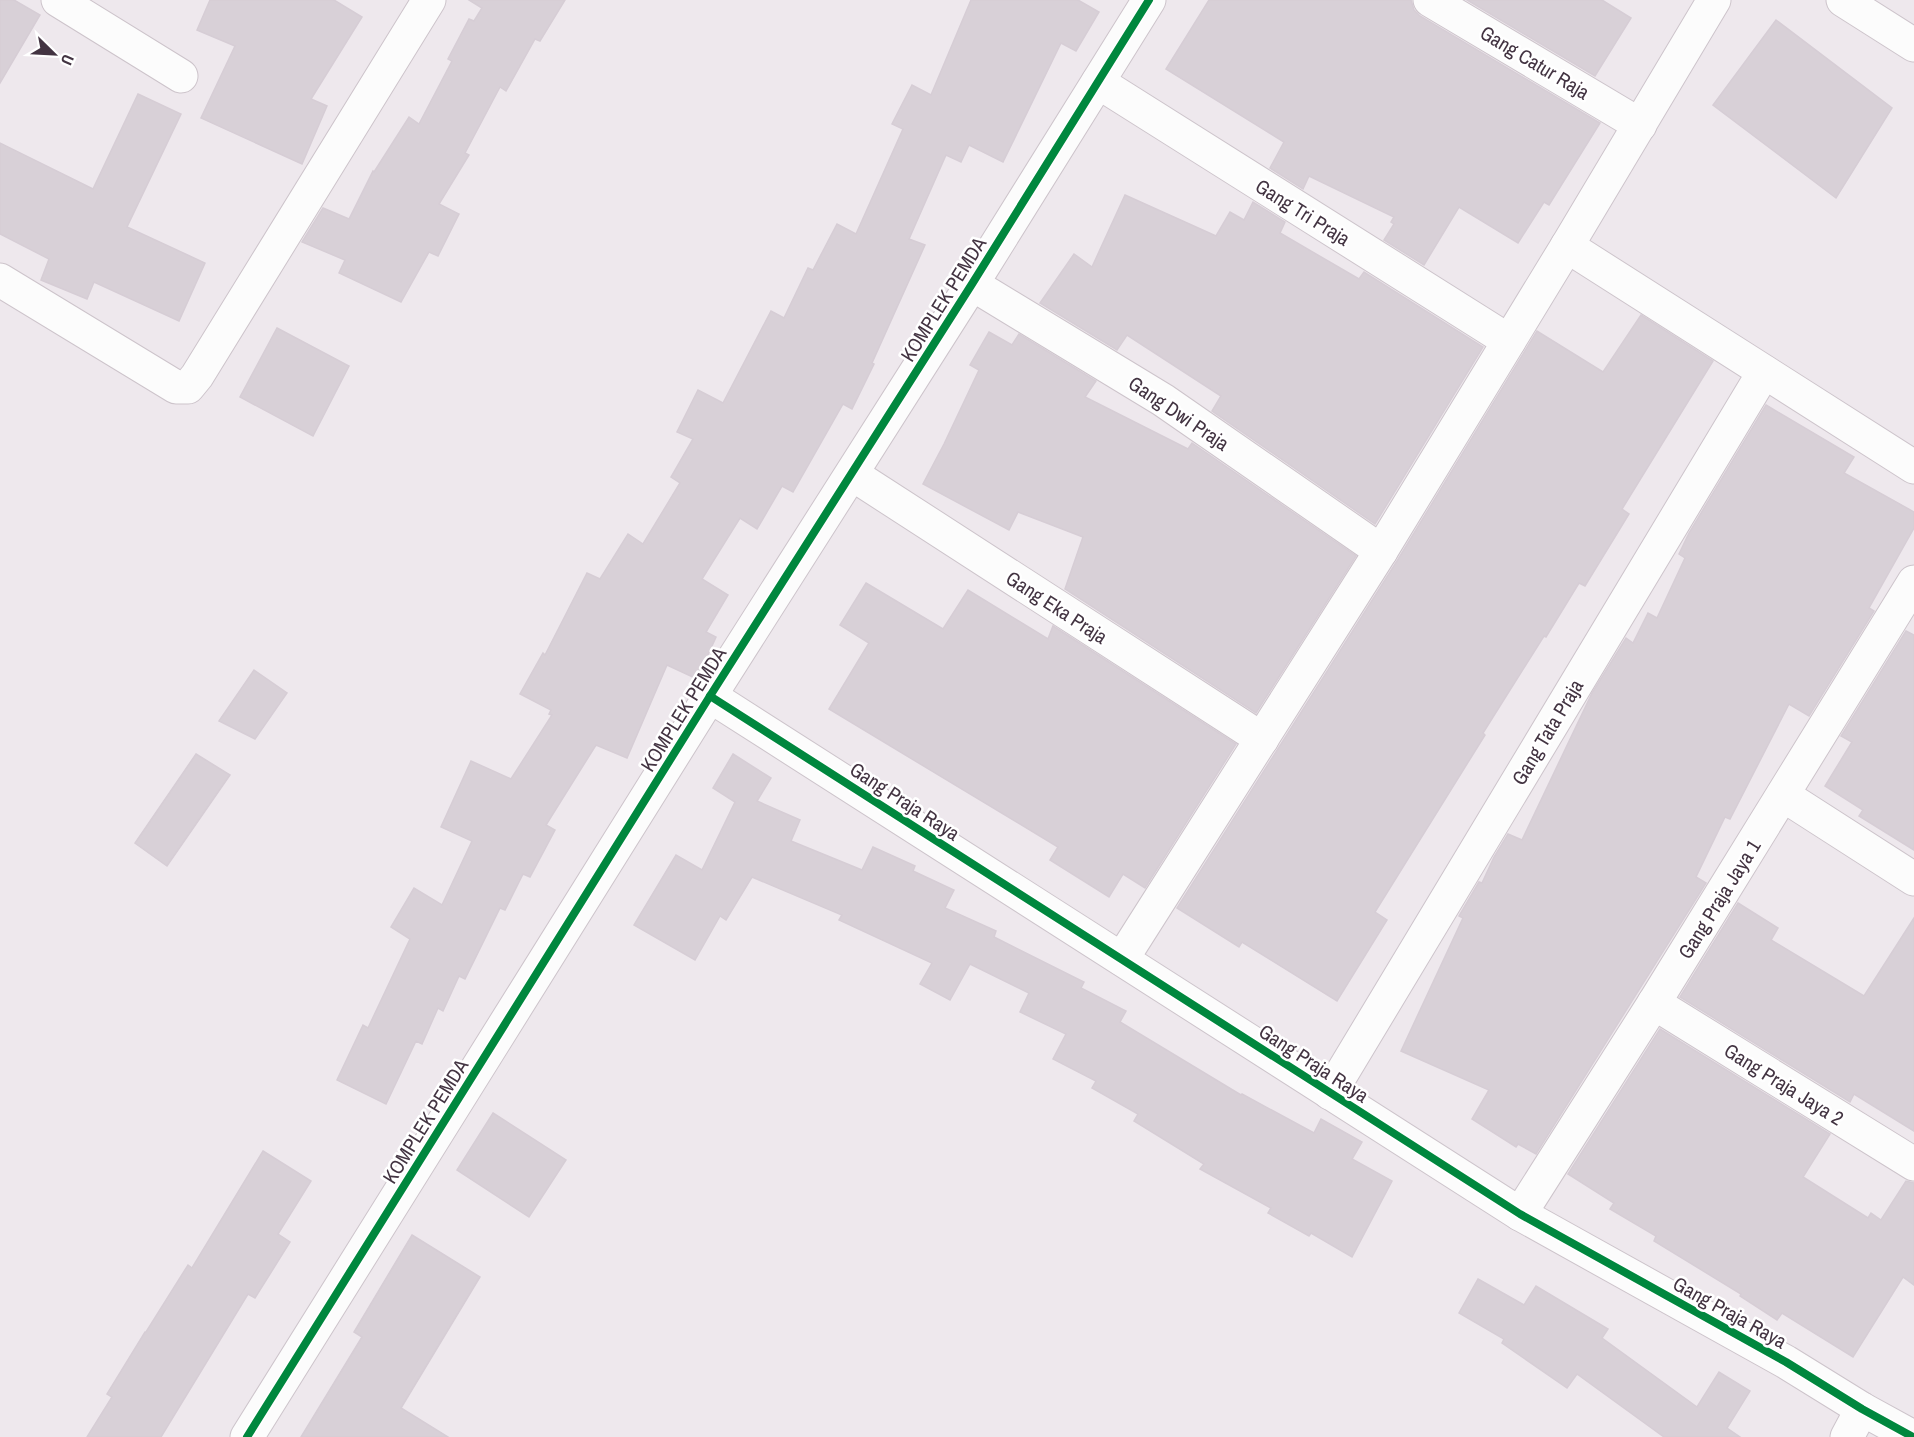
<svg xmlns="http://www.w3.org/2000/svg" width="1914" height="1437" viewBox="0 0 1914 1437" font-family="'Archivo Narrow',sans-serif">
	<rect width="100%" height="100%" fill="#eee8ed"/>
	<g fill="#d8d0d7" stroke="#d6cdd5" stroke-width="1.5">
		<path d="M0,0h14l26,15 -40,68z"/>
		<path d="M210,0h124l28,17 -51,82 16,7 -25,58 -101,-46 34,-72 -38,-16z"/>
		<path d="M469,0h96l-25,41 -5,-2 -29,52 -6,-4 -35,66 4,2 -30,49 20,10 -21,42 -9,-4 -28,50 -62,-29 6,-13 -43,-18 21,-34 26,11 24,-48 1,1 35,-55 10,7 33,-63 -4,-2 21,-40 5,2 8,-13z"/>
		<path d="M971,0h107l21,12 -23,39 -15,-8 -58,119 -34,-17 -8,17 -15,-7 -37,84 16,6 -53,118 2,1 -22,45 -9,-5 -50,88 -11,-6 -25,43 -17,-11 -38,61 26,16 -22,37 10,5 -19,42 -30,-14 -40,93 -31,-13 -50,80 9,5 -25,47 -7,-3 -18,36 -5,-2 -35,71 -6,-3 -16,35 -5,-3 -16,36 -6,-3 -30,63 -49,-24 26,-55 5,3 42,-89 -19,-12 23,-39 28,17 30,-64 -31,-14 30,-66 40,18 41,-64 -3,-1 2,-4 -31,-16 23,-41 2,2 42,-82 13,6 28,-45 15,10 37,-61 -9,-6 22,-38 -16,-7 21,-42 25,13 48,-92 13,7 24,-50 5,2 24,-46 19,10 47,-105 -11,-5 20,-39 19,10z"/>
		<path d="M1209,0h202l3,10 6,6 180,107 -51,82 -5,-3 -26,41 -59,-36 -35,58 -40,-25 10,-16 -3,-2 3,-5 -85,-41 -6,13 -33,-21 14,-26 -118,-73z"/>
		<path d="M1467,0h135l29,18 -36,58z"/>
		<path d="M1776,20l116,88 -56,90 -123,-93z"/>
		<path d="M138,94l43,20 -54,113 78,36 -26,58 -85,-39 -7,17 -46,-19 8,-21 -49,-25v-91l93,46z"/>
		<path d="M1125,195l91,41 14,-24 14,8 9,-18 32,20 -5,11 79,46 5,-7 119,75 -108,177 -163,-113 9,-15 -94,-61 -10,15 -77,-47 34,-49 18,13z"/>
		<path d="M1641,315l72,46 -91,148 7,5 -44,72 -6,-3 -33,54 -2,-1 -61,97 2,2 -110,177 12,8 -50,81 -95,-59 -3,5 -62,-39 220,-347 140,-230 66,41z"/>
		<path d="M277,328l72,38 -36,70 -73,-39z"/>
		<path d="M989,332l23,13 7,-11 77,47 -11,16 103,52 4,-6 164,113 -100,157 -191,-124 18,-52 -65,-25 -9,18 -86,-46 21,-40 35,-74 -9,-5z"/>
		<path d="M1766,405l88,52 -10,16 70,39v16l-45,80 5,3 -65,105 -20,-12 -59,115 -5,-2 -29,60 10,6 -170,271 -18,-10 -2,3 -44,-28 17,-29 -88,-39 62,-133 -4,-2 20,-34 3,1 12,-26 14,-23 14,6 70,-147 34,-55 7,5 15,-30 9,5 28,-60 -6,-4 10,-21z"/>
		<path d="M866,583l77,46 25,-39 80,49 5,-13 183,118 -91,144 -22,-14 -14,23 -59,-37 8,-13 -229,-138 40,-66 -29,-18z"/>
		<path d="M1906,631l8,4v215l-55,-34 4,-6 -38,-24 27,-44 -11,-6z"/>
		<path d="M254,670l33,23 -32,46 -36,-18z"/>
		<path d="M196,754l34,21 -63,91 -32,-23z"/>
		<path d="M733,754l38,24 -14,23 43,19 -9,21 71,29 11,-23 42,19 -2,5 41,19 -9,18 51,23 -2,6 90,45 -3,6 45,23 -6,11 121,73 1,-1 72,39 7,-14 41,23 -10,17 40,22 -40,76 -41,-24 -2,3 -41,-23 3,-5 -71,-39 4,-5 -70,-43 4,-7 -46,-26 4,-7 -43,-22 13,-25 -46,-22 9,-19 -59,-29 -20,36 -30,-16 12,-21 -93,-43 3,-5 -90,-38 -26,43 -6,-4 -25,44 -61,-35 42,-70 26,15 33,-68 -22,-14z"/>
		<path d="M1738,903l40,25 -7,12 93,56 50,-78v213l-60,-37 -4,8 -170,-105z"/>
		<path d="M1660,1029l170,105 -27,43 65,41 3,-5 10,7 25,-39 8,2v102l-11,-8 -50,80 -71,-44 -5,7 -37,-24 1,-2 -87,-53 2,-5 -46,-27 4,-6 -46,-29z"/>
		<path d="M493,1113l73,47 -37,57 -72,-47z"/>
		<path d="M263,1151l48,30 -33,53 12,8 -35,56 -7,-4 -87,143h-74l25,-40 -5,-3 38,-62h1l42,-67 4,3z"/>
		<path d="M412,1235l68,42 -79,131 47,29h-147l61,-100 -8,-5z"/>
		<path d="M1478,1279l46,26 12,-19 72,43 -6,9 95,69 22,-35 31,19 -23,37 13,9h-76l-87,-63 -10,14 -65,-45 2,-4 -45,-26z"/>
	</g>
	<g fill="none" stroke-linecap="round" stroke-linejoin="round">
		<g stroke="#cdc4cb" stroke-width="35">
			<g id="minor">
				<path d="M58,0l123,76"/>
				<path d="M1430,0l210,125"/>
				<path d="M1843,0l71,45"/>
				<path d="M1098,82l411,259"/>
				<path d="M1567,246l347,221"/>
				<path d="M0,280l176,107h12l9,-11 232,-376"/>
				<path d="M972,284l191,116 218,151"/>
				<path d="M852,474l410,265"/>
				<path d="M710,696l810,518 266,148 76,47 51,28"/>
				<path d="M1783,795l131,84"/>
				<path d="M1122,959l259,-408 186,-305 147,-246"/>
				<path d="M1654,1003l260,161"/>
				<path d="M1330,1093l434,-721"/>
				<path d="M1520,1214l134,-211 260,-421"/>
				<path d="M247,1437l463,-741 262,-412 177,-284"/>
				<path d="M1847,1437l15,-28"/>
			</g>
		</g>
		<use href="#minor" stroke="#fcfcfc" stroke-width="33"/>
		<g stroke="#fff" stroke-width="11">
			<g id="cycleway">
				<path d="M710,696l810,518 266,148 76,47 51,28"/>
				<path d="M247,1437l463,-741 262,-412 177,-284"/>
			</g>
		</g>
		<use href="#cycleway" stroke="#00873e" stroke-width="8"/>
	</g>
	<g text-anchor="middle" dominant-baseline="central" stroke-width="5" stroke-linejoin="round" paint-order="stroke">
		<g font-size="20" fill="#433442" stroke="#fff">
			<text transform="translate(1535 62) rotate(31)">Gang Catur Raja</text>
			<text transform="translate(1303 212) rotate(32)">Gang Tri Praja</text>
			<text transform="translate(943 299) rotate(-58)">KOMPLEK PEMDA</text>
			<text transform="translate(1179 413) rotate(34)">Gang Dwi Praja</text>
			<text transform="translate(1057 607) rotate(33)">Gang Eka Praja</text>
			<text transform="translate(683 709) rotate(-58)">KOMPLEK PEMDA</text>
			<text transform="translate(1547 732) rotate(-59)">Gang Tata Praja</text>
			<text transform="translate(905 801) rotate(33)">Gang Praja Raya</text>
			<text transform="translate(1719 899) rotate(-58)">Gang Praja Jaya 1</text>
			<text transform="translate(1314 1063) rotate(33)">Gang Praja Raya</text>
			<text transform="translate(1784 1084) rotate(32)">Gang Praja Jaya 2</text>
			<text transform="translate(425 1121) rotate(-58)">KOMPLEK PEMDA</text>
			<text transform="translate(1730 1312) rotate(29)">Gang Praja Raya</text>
		</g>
	</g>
	<g transform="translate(54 54) rotate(114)" stroke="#ffffff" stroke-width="4.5" paint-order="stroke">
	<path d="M0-4.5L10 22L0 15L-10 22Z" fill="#433442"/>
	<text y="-9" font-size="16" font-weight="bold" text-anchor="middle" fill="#433442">U</text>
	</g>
</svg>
